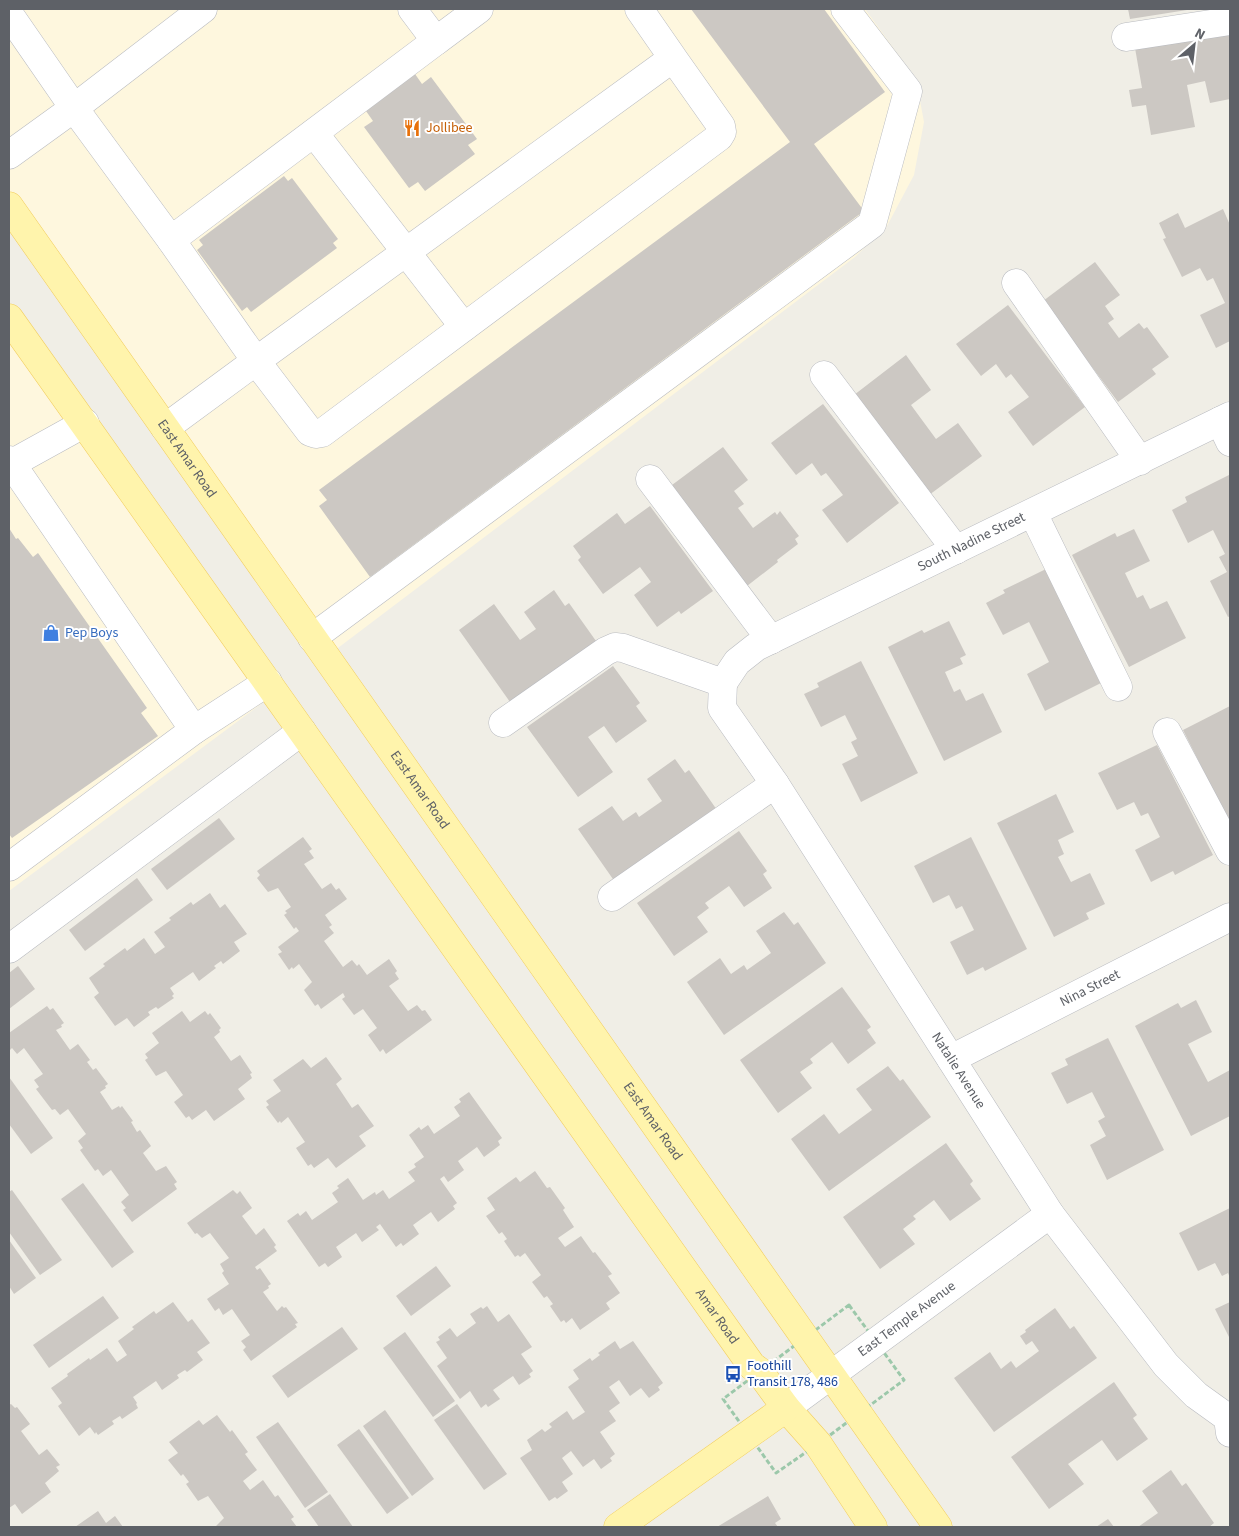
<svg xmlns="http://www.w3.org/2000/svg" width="1239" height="1536" viewBox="0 0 1239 1536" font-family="'Source Sans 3',sans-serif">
	<rect width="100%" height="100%" fill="#f0eee6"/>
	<g fill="#fef7de">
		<path d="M9,9h856l51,70 8,43 -10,53 -27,51 -32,31 -529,400 -317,-451z"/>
		<path d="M9,318l267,375 -267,198z"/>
	</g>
	<g fill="#ccc8c3">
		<path d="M691,9h133l61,83 -71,52 50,67 -494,366 -51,-71 8,-6 -8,-10 471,-348z"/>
		<path d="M1128,9h59v1l-57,9z"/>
		<path d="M1230,31v68l-20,4 -5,-22 -18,4 8,42 -44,8 -5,-30 -14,2 -3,-17 13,-2 -7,-40z"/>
		<path d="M415,74l7,10 9,-7 46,62 -9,6 7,9 -50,37 -7,-9 -9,6 -45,-61 9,-6 -7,-10z"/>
		<path d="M284,176l4,5 4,-3 46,61 -5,4 4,5 -86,64 -4,-5 -5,4 -45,-61 6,-5 -4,-5z"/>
		<path d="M1223,209l7,16v116l-14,7 -16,-33 25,-12 -12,-25 -6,3 -7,-13 -18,9 -19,-38 3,-1 -7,-15 19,-10 7,15z"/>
		<path d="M1095,262l25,33 -15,11 9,13 -6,4 11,15 20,-15 5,6 3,-2 22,30 -17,12 4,5 -38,28 -75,-101z"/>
		<path d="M1008,305l77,102 -52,39 -25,-34 21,-15 -18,-23 -5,4 -10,-14 -15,12 -25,-32z"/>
		<path d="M906,355l25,35 -20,15 25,34 22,-16 24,33 -53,39 -75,-100z"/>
		<path d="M823,404l76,99 -52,40 -25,-33 21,-15 -17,-22 -5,3 -9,-13 -16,12 -25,-32z"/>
		<path d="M723,447l25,33 -14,11 10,13 -6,4 15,20 22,-16 2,3 3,-4 19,25 -4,3 3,5 -21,16 1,2 -31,24 -75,-101z"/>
		<path d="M1229,475l1,141 -2,1 -18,-36 17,-9 -8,-15 6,-3 -12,-24 -25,13 -16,-33 15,-8 -2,-5z"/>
		<path d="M650,506l63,85 -32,23 -2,-3 -22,16 -23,-32 17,-13 -11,-15 -37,27 -25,-34 3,-3 -8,-11 44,-33 8,11z"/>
		<path d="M9,528l7,11 2,-1 15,19 5,-4 109,155 -6,5 17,23 -146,102 -3,-4z"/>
		<path d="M1134,529l16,32 -25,12 12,25 6,-3 7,14 17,-8 19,37 -57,29 -57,-112 43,-22 2,4z"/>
		<path d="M1046,569l57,113 -58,29 -18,-37 22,-12 -20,-40 -26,13 -17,-32 19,-10 -2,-3z"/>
		<path d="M554,590l11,16 4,-3 27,38 -86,61 -51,-72 35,-26 26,36 16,-11 -12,-17z"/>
		<path d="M949,621l17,34 -6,3 3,6 -18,8 9,20 6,-3 6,12 17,-8 19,39 -58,29 -56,-114 34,-17 2,3z"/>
		<path d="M861,661l57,112 -57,29 -19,-38 16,-8 -7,-14 6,-3 -12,-24 -24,12 -17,-33 15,-7 -2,-4z"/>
		<path d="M613,666l27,37 -4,3 11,15 -31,22 -12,-17 -16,11 25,35 -35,25 -51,-70z"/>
		<path d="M1230,706v118l-47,-94z"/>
		<path d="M1157,745l56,110 -38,20 -2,-4 -22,11 -16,-32 25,-13 -12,-24 -7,3 -7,-14 -17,8 -19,-37z"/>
		<path d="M675,759l10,14 4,-3 28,40 -102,72 -37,-53 34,-23 11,15 13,-9 3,5 23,-16 -15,-22z"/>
		<path d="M1056,794l18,38 -16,8 6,14 -6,3 13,25 19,-9 15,31 -19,9 3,6 -35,18 -57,-114z"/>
		<path d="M219,818l16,21 -68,51 -16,-21z"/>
		<path d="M739,831l28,40 -4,3 9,14 -28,19 -15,-21 -24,17 4,5 -12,9 11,15 -34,24 -37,-53z"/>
		<path d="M303,837l9,12 -3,2 5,7 -10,6 18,25 9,-6 5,7 3,-2 8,11 -22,16 7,10 -3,2 5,6 -10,8 19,26 9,-7 5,6 2,-2 8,11 22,-16 8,12 -2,2 4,6 -10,7 19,25 9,-6 5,6 3,-1 7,10 -46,34 -3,-5 -3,3 -12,-17 9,-7 -14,-19 -9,6 -12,-16 3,-2 -2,-4 -22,16 -3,-5 -3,2 -11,-16 8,-8 -13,-18 -6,5 -1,-2 -3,3 -11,-16 4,-2 -4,-5 21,-16 -3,-4 -2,2 -10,-14 3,-2 -2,-2 6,-4 -13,-19 -10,4 -11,-14 3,-3 -3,-4z"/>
		<path d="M971,837l56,112 -42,22 -2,-4 -16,8 -17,-33 24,-12 -12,-24 -6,3 -7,-14 -16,8 -19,-37z"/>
		<path d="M137,878l16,22 -68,51 -16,-21z"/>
		<path d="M210,893l10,15 5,-4 22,30 -13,8 6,9 -17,13 -2,-3 -7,5 2,2 -17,13 -6,-9 -23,16 4,6 -2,2 2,2 -16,11 -2,-2 -8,5 2,3 -16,12 -7,-9 -12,8 -21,-29 5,-4 -10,-15 16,-12 -2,-2 22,-16 2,3 17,-13 11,16 10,-7 -11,-15 17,-12 -2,-2 22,-16 2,3z"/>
		<path d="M784,912l10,13 4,-3 28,41 -102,72 -37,-53 33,-24 11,16 13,-9 3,5 24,-17 -15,-22z"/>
		<path d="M18,966l17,23 -26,20v-36z"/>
		<path d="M842,987l29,40 -4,3 9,13 -28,21 -16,-22 -22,17 3,4 -13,9 12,16 -34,25 -38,-53z"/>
		<path d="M1196,1000l16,32 -24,12 20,38 22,-12v46l-39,20 -56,-110 43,-23 3,5z"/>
		<path d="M47,1006l3,4 3,-2 11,15 -3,2 1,2 -6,3 14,20 8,-6 12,16 -3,2 6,8 3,-2 12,16 -3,2 1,2 -6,4 12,18 7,-4 1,2 2,-2 11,15 -2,1 6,10 3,-2 11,16 -8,7 13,18 10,-5 11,16 -3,2 3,5 -45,33 -9,-12 3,-2 -5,-6 8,-7 -18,-25 -8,6 -5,-7 -3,2 -15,-21 3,-2 -5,-7 8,-7 -18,-25 -8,6 -5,-6 -3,1 -16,-21 3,-2 -5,-7 9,-6 -19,-26 -7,6 -5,-6 -2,2 -1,-2v-15z"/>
		<path d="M182,1011l8,11 15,-11 3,4 2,-2 11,15 -2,2 1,2 -6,5 17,24 9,-6 12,18 -2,1 2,4 -14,11 7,10 -31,22 -8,-11 -14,10 -3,-4 -3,2 -12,-16 9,-7 -17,-24 -10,5 -11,-16 3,-2 -3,-4 14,-11 -7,-10z"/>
		<path d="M1108,1038l56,112 -57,30 -17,-35 16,-9 -8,-15 7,-4 -13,-25 -25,12 -16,-31 17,-8 -3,-6z"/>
		<path d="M326,1057l16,22 -6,5 16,24 6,-4 16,22 -15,10 7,10 -30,22 -8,-10 -14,10 -3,-4 -3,2 -12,-18 9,-6 -17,-25 -7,6 -1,-2 -2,2 -12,-16 3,-2 -3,-4 15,-10 -8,-11 30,-21 8,9z"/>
		<path d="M888,1066l12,15 3,-2 28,38 -102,74 -38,-52 33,-25 15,20 33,-24 -16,-21z"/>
		<path d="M9,1077l44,61 -22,16 -22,-30z"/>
		<path d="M469,1092l33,46 -4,3 2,4 -16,12 -7,-10 -19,14 6,9 -16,12 -4,-6 -4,3 17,24 -4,3 2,3 -17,13 -7,-10 -18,13 6,9 -16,12 -2,-3 -5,4 -16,-23 -4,3 3,3 -17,12 -6,-9 -20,14 6,10 -14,10 -3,-4 -6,4 -32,-46 11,-8 2,3 6,-5 6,9 26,-18 -6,-9 7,-5 -2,-2 11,-8 15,22 12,-8 1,3 7,-5 6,9 26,-18 -7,-9 8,-5 -2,-3 10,-7 -15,-22 10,-8 2,3 7,-5 6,9 26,-18 -6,-9 7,-5 -2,-3z"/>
		<path d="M946,1143l27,38 -3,3 11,15 -31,22 -16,-21 -21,16 3,3 -13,10 12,15 -35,25 -37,-52z"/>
		<path d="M535,1171l12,17 3,-1 15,21 -2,2 11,17 -16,11 7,9 16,-11 12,17 2,-1 17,22 -4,2 12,17 -14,10 4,6 -30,21 -8,-12 -6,5 -2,-3 -3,2 -11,-16 3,-2 -6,-8 -3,2 -12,-16 9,-7 -16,-22 -5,4 -2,-2 -3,2 -11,-16 3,-2 -5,-7 -3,2 -13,-18 9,-6 -8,-12 29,-21 4,5z"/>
		<path d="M83,1183l51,69 -22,16 -51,-69z"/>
		<path d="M12,1190l50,70 -22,15 -31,-43v-40z"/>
		<path d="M233,1190l4,4 3,-3 12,17 -10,8 14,19 8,-7 12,17 -2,2 3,4 -22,16 2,3 3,-2 11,16 -3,2 1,2 -6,4 14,19 5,-5 2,2 2,-1 12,16 -3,1 2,3 -46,34 -8,-11 3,-3 -5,-6 9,-6 -18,-26 -9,6 -4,-7 -4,3 -8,-12 22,-15 -7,-11 2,-2 -4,-7 9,-6 -19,-25 -8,5 -5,-5 -2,1 -8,-11z"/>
		<path d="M1230,1208v70l-2,-5 -6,3 -7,-13 -17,8 -19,-38z"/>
		<path d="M9,1240l27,38 -22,16 -5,-8z"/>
		<path d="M436,1266l15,20 -40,30 -15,-20z"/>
		<path d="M103,1296l16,22 -70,50 -16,-23z"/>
		<path d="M173,1302l15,20 4,-3 18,24 -13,9 6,8 -16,12 -2,-2 -8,5 2,3 -17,12 -6,-9 -23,16 4,6 -1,1 2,4 -16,11 -2,-3 -8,5 2,3 -16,11 -2,-3 -1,2 -5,-7 -11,9 -21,-30 4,-3 -11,-15 17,-12 -1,-2 22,-16 1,2 17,-12 10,14 10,-7 -9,-14 16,-12 -2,-2 22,-16 2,3z"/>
		<path d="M1230,1302v37l-15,-30z"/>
		<path d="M487,1306l11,16 11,-8 23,33 -11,7 12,17 -4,3 2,3 -12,8 -6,-9 -20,14 7,9 -12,8 -2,-3 -5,4 -11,-17 -10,8 -23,-33 10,-8 -11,-16 4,-2 -2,-3 12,-9 7,9 19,-14 -6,-9 11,-7 2,2z"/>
		<path d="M1055,1308l15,21 4,-3 23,32 -103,74 -40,-54 36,-26 11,17 10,-8 5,7 23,-17 -7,-10 -6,4 -6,-9 6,-4 -1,-2z"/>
		<path d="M342,1327l16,22 -70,49 -16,-22z"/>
		<path d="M405,1332l50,69 -22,16 -50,-69z"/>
		<path d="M615,1341l5,8 13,-8 30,42 -5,4 2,3 -11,8 -8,-10 -11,8 -11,-16 -10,7 11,16 -11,8 7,10 -16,11 15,22 -5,4 2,3 -11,8 -7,-10 -11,8 -12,-16 -9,7 11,16 -11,8 6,9 -11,8 -2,-2 -6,4 -29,-43 12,-8 -5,-10 15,-11 3,3 7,-5 -3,-3 18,-13 6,9 12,-8 -17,-25 11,-8 -6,-9 17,-12 2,3 8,-6 -2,-2z"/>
		<path d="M1114,1382l23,33 -4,3 15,21 -31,22 -15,-21 -34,24 16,20 -35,25 -38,-52z"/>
		<path d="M11,1404l4,4 2,-1 13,17 -9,7 18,24 8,-6 13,16 -4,2 3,4 -14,12 6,9 -29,22 -7,-10 -6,4v-103z"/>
		<path d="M457,1404l50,70 -23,16 -50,-70z"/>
		<path d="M385,1410l49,69 -22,17 -49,-70z"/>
		<path d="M217,1415l13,17 2,-2 16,22 -3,2 12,16 -14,11 7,9 13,-10 12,17 3,-2 16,22 -3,2 6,8h-82l9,-9 -16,-22 -10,5 -12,-17 3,-2 -6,-8 -2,2 -13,-16 10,-7 -9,-11 30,-22 4,5z"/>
		<path d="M278,1422l50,70 -23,16 -49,-71z"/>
		<path d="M359,1429l50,69 -22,16 -50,-69z"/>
		<path d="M1171,1470l11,16 4,-3 28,40 -5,4h-71l20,-14 -16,-22z"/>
		<path d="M330,1494l23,33h-34l-12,-17z"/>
		<path d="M768,1496l13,23 -6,4 3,4h-61z"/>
		<path d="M98,1511l8,12 9,-7 8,11h-48z"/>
		<path d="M1108,1519l6,8h-18z"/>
	</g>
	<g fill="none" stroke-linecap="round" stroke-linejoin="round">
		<g stroke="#b9bbc0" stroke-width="29">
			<g id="minor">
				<path d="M639,9l34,49 -417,303 54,71 6,2 6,-1 397,-296 3,-5 -1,-6 -48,-68"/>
				<path d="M9,14l65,94 97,132 265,-199 -24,-32"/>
				<path d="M1126,37l104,-16"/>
				<path d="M436,41l43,-32"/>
				<path d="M314,133l150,194"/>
				<path d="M9,155l65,-47 129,-99"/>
				<path d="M1016,283l124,178"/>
				<path d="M824,375l132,175"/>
				<path d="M1220,421l10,21"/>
				<path d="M165,428l91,-67 -85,-121"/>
				<path d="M9,460l185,270"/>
				<path d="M9,465l76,-42"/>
				<path d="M650,479l121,161"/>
				<path d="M1033,513l85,174"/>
				<path d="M312,638l560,-414 36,-133 -63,-82"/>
				<path id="s1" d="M723,683l-1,25 53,76 275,430 116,151 30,30 32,23 2,15"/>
				<path id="s2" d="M723,683l14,-21 19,-15 474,-231"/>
				<path d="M503,723l103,-72 9,-4 8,1 100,35"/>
				<path d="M1167,732l63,119"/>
				<path d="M9,867l185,-137 74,-48"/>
				<path d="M612,897l163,-113"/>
				<path d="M9,949l293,-218"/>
				<path id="s3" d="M951,1059l279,-142"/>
				<path id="s4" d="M786,1408l264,-194"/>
			</g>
		</g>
		<g stroke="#f2cd5e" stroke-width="29">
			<g id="major">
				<path id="s5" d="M9,206l929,1321"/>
				<path id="s6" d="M9,318l743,1048 7,5 27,37 32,36 55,83"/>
				<path d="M618,1527l168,-119"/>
			</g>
		</g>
		<path stroke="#9cc8aa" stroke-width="3" stroke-dasharray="5 2.5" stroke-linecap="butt" d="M849,1305l55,75 -86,64 -42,29 -53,-74z"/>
		<use href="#minor" stroke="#fff" stroke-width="28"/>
		<use href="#major" stroke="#fff4ac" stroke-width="28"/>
	</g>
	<defs>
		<g id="restaurant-bare" transform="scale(1.35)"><path d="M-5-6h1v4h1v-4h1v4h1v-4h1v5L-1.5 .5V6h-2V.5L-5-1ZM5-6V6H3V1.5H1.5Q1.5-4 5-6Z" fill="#e8710a" stroke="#fff" stroke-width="2.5" paint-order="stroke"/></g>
		<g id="shop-bare" transform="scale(1.35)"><path d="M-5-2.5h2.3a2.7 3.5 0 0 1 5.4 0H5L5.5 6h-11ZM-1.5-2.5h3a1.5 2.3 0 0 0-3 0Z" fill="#3f7fe0" stroke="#fff" stroke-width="2.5" paint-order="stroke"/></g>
		<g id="bus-bare" transform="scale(1.35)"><path d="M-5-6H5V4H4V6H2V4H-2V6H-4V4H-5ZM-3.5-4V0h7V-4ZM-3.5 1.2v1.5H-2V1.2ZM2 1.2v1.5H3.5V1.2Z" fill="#1a4fb4" stroke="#fff" stroke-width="2.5" paint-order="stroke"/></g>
	</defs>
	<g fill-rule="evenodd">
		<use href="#restaurant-bare" x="412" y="128"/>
		<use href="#shop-bare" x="51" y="633"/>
		<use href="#bus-bare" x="733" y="1374"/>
	</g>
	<g text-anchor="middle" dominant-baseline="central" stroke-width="4" stroke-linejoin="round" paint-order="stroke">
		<g font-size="14" fill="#c56008" stroke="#fff" text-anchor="start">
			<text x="426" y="128">Jollibee</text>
		</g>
		<g font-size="14" fill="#5e6167" stroke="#fff">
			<text stroke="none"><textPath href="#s5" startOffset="309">East Amar Road</textPath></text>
			<text stroke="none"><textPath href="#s2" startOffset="289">South Nadine Street</textPath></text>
			<text stroke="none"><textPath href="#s5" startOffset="714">East Amar Road</textPath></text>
			<text stroke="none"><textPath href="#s3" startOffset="156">Nina Street</textPath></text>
			<text stroke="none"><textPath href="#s1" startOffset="458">Natalie Avenue</textPath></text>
			<text stroke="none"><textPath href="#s5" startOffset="1119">East Amar Road</textPath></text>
			<text stroke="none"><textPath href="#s6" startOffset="1224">Amar Road</textPath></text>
			<text stroke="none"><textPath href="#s4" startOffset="150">East Temple Avenue</textPath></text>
		</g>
		<g font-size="14" fill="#366cbe" stroke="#fff" text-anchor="start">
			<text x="65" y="633">Pep Boys</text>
		</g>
		<g font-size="14" fill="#164399" stroke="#fff" text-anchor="start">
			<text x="747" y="1366">Foothill<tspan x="747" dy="16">Transit 178, 486</tspan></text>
		</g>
	</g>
	<rect width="1239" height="1536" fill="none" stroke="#5e6167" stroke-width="20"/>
	<g transform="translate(1194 45) rotate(28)" stroke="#ffffff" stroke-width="4" paint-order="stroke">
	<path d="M0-4L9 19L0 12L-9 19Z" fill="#5e6167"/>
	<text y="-8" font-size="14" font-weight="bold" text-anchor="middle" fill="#5e6167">N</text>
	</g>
</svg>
